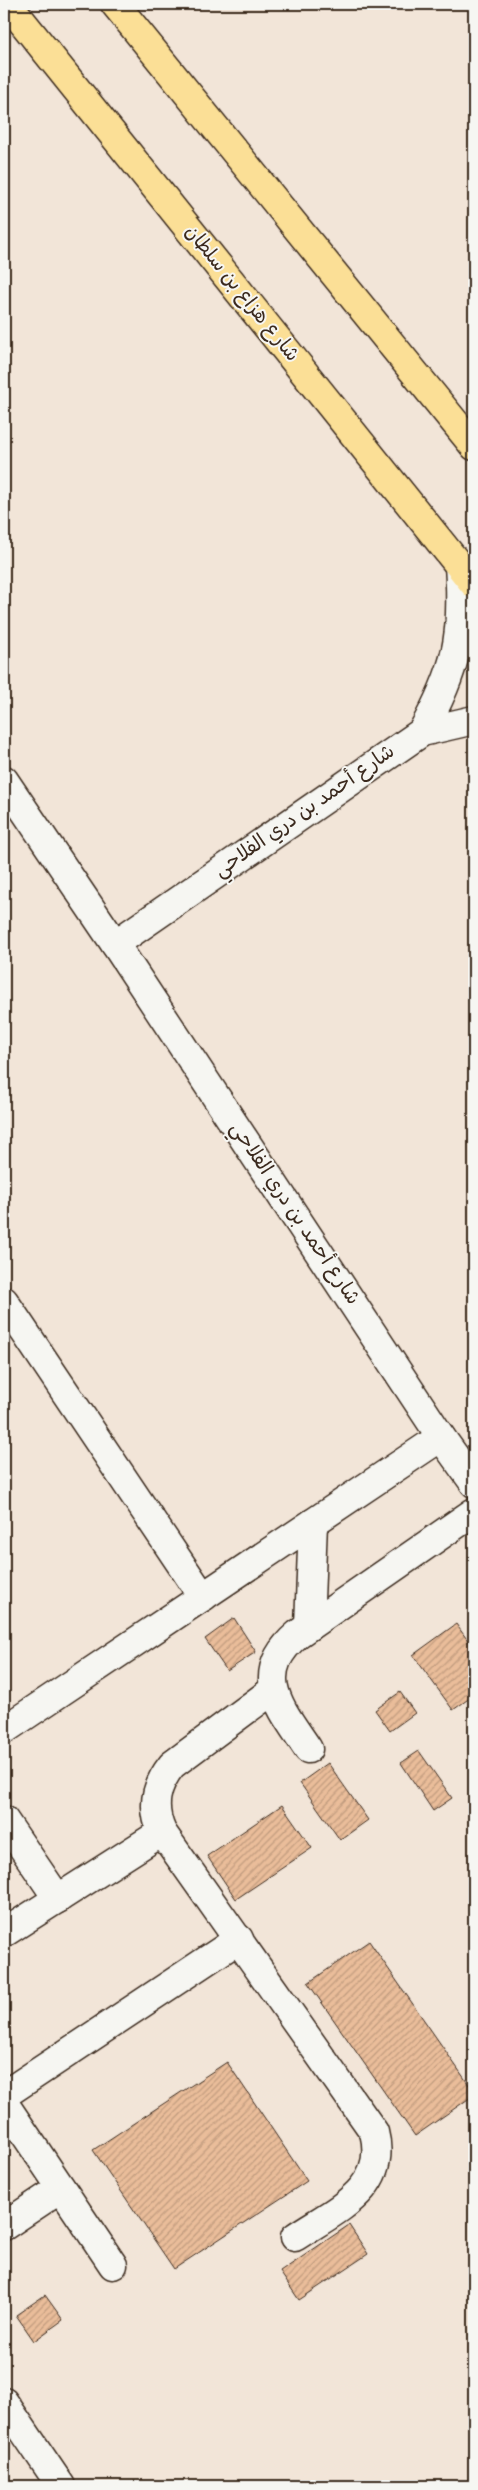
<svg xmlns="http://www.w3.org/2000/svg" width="478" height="2490" viewBox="0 0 478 2490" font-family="'Indie Flower','Playpen Sans Arabic',sans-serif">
	<defs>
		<pattern id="building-hatch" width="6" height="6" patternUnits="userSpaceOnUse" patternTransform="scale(1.25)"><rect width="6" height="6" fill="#eabd9a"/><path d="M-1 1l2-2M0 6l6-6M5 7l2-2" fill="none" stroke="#bf9a7d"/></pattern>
	</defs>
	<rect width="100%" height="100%" fill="#f2e5d8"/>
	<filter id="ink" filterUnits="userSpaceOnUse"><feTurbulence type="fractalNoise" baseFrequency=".02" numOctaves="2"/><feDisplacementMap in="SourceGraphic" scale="10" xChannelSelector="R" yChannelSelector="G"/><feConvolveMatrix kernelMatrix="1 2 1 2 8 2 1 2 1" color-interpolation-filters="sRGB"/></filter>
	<g filter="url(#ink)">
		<g fill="url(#building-hatch)" stroke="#3b2a1e">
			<path d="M234,1618l22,34 -29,19 -22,-32z"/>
			<path d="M456,1624l18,25v46l-21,15 -40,-55z"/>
			<path d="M400,1692l15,21 -25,18 -15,-21z"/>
			<path d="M419,1751l33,47 -19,13 -32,-48z"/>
			<path d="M328,1763l40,57 -28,20 -40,-57z"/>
			<path d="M282,1805l30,43 -76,51 -29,-43z"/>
			<path d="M369,1941l105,151v3l-59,41 -107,-153z"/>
			<path d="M227,2062l80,119 -133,88 -81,-119z"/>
			<path d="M349,2225l19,29 -69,46 -19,-28z"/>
			<path d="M45,2295l18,25 -29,21 -18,-26z"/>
		</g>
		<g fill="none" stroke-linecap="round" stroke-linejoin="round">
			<g stroke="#3b2a1e" stroke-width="31">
				<g id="minor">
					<path d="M422,732c35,-63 42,-95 37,-167"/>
					<path d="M4,780l111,164 326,493 33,46"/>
					<path d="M115,944l307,-212 52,-12"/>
					<path d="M4,1301l199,296"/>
					<path d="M309,1626l4,-103"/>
					<path d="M273,1690l-101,75c-17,21 -21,42 -10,67l212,300c15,57 -39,78 -79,105"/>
					<path d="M4,1730l437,-293"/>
					<path d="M308,1749c-27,-41 -58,-74 -10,-115l176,-122"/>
					<path d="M4,1820l54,79"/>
					<path d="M4,1933l158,-101"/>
					<path d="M4,2095l235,-156"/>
					<path d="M4,2103l109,162"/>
					<path d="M4,2226l57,-38"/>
					<path d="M4,2402l57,84"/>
				</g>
			</g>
			<g stroke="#3b2a1e" stroke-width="31">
				<g id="major">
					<path d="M8,4l466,580"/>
					<path d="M115,4l359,442"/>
				</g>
			</g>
			<use href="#minor" stroke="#f6f6f2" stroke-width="28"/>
			<use href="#major" stroke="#fbdf96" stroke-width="28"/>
		</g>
	</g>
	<g text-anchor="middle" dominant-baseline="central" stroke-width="4" stroke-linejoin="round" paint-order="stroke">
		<g font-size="20" fill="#3b2a1e" stroke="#f6f6f2">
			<text transform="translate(241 294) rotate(51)">شارع هزاع بن سلطان</text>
			<text transform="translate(305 812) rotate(-35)">شارع أحمد بن دري الفلاحي</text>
			<text transform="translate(294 1214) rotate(56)">شارع أحمد بن دري الفلاحي</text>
		</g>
	</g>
	<rect width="478" height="2490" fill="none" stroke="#f6f6f2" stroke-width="20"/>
	<rect x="10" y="10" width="458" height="2470" fill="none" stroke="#3b2a1e" stroke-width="2" filter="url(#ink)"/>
</svg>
